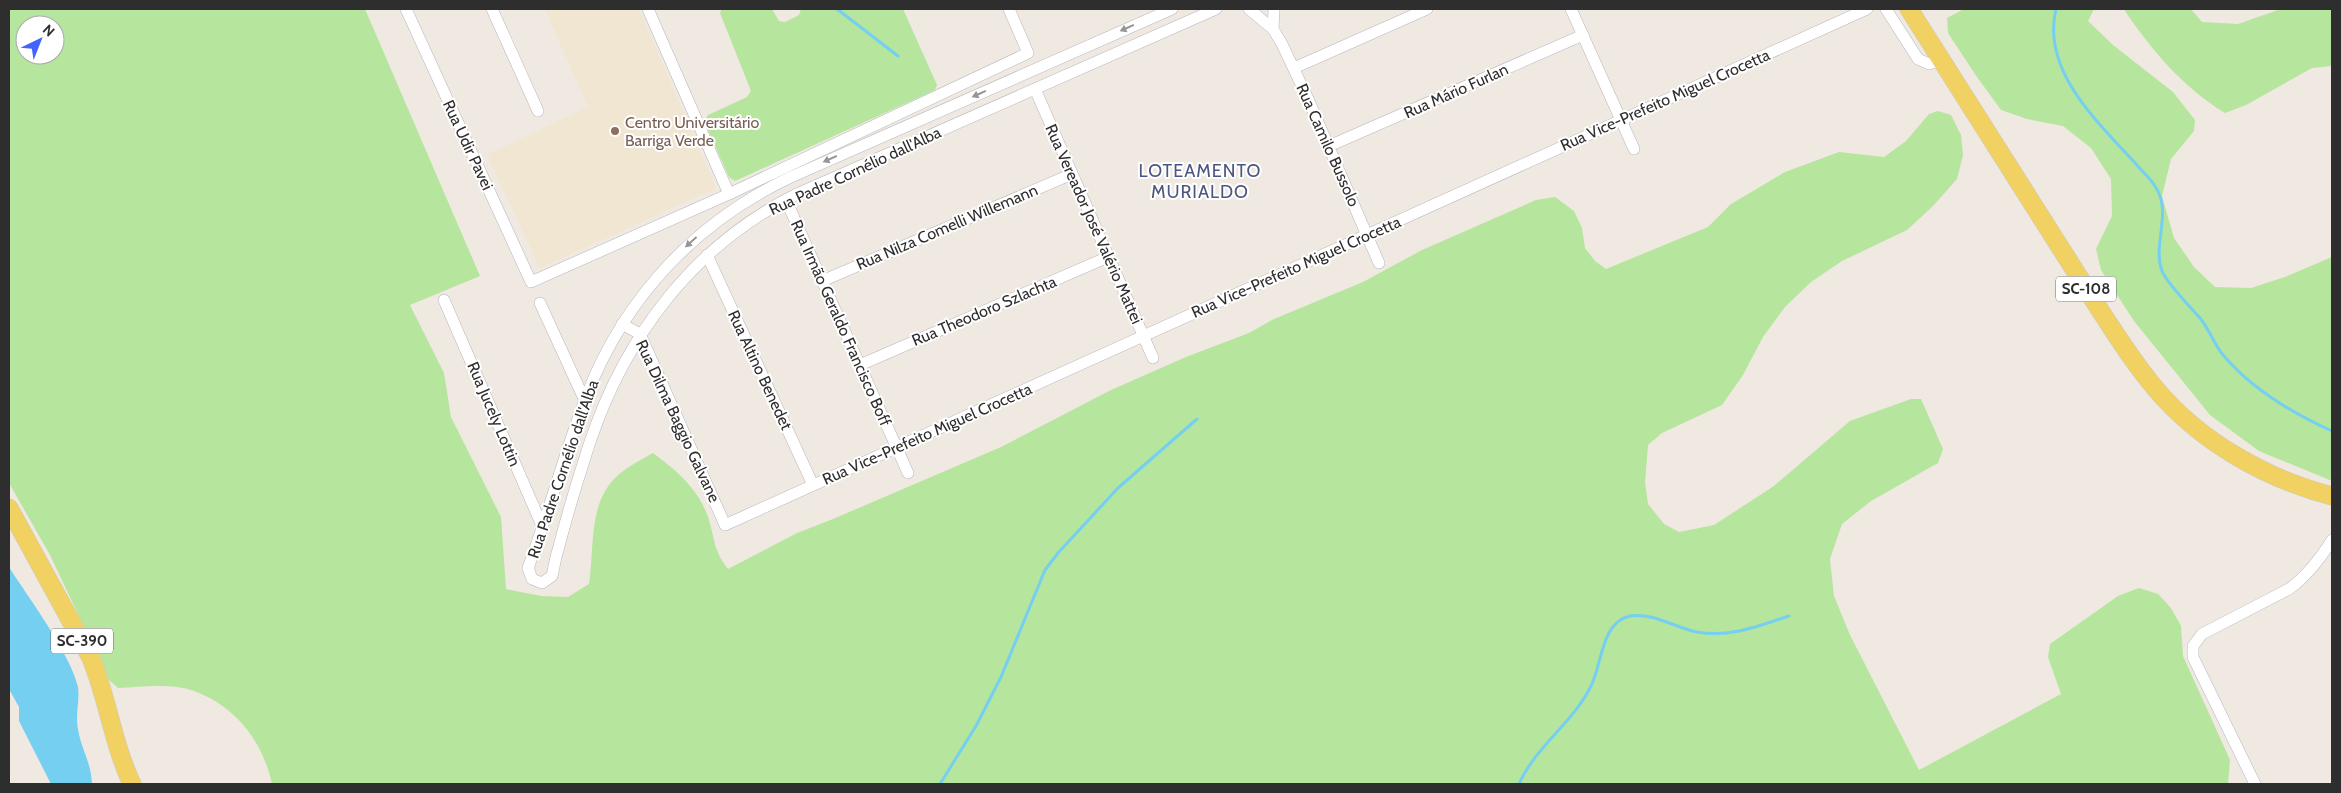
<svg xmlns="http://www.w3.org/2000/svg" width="2341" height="793" viewBox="0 0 2341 793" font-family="Cabin,sans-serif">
	<rect width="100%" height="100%" fill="#efe9e1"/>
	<path fill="#f0e6d1" d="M545,9h94l77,179 -176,80 -53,-113 101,-48z"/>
	<g fill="#b6e59e" fill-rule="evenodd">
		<path d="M9,9h356l115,267 -70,29 34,68 7,44 50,100 5,72 35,7 27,1 21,-13c5,-32 0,-72 20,-99 11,-15 28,-23 44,-32 24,18 47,37 56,67 6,21 5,31 19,49l69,-36 36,-14 168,-72 110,-57 75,-33 63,-24 25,-14 89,-37 59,-32 114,-50 19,-3 19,14 8,17 3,20 10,13 11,8 102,-42 23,-23 54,-32 54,-20 45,5 22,-16 23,-27 9,-3 13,4 10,20 2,20 -6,24 -24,27 -26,24 -65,31 -31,21 -26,25 -22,30 -20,38 -21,30 -60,28 -14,12 -3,37 3,22 16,20 15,8 35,-7 60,-39 76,-65 61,-22h10l22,50 -5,14 -67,38 -29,23 -12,35 4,37 16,39 69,135 142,-76 -13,-37 2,-13 68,-48 21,-8 19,6 13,14 10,18 2,30 47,104 -2,24h-1956c-9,-43 -38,-80 -81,-94 -21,-7 -52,-3 -73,-2l-9,-8 -59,-125 -41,-72zM25,25h30v30h-30z"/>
		<path d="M722,9h50l7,12 6,1 14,-7 2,-6h102l34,76 -2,5 -200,91 -6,-4 -25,-56 4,-6 39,-18 4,-6 -31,-78z"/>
		<path d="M1964,9h130l-6,12 25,24 60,47 22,28 -1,11 -23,28 -9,37 12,42 20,29 21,20 36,1 34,-11 47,-20v224l-73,-30 -49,-36 -76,-94 -33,-51 -5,-21 16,-33 -1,-37 -20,-31 -28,-22 -36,-7 -26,-9 -24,-33 -29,-44 -1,-15z"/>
		<path d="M2126,9h65l11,13 36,2 43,-15h51v57l-20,2 -66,37 -21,8c-41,-25 -73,-62 -100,-102z"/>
	</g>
	<path fill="#75cff0" d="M9,567c19,30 61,86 69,120 2,13 -3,28 0,42 3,20 13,32 14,55h-41l-32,-63v-14l-10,-18z"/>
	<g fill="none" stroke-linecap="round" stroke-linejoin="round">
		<g stroke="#75cff0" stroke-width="3">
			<path d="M837,9l61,47"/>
			<path d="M2056,9c-15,62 42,113 79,154 7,8 15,15 20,23 18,26 -3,58 7,85 4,11 29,37 38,47 10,12 14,27 24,38 29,34 68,57 108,75"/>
			<path d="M940,784l36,-58 25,-49 44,-107 13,-17 60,-65 79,-69"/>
			<path d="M1519,784c17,-38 54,-61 72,-98 11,-21 10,-64 39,-70 22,-4 46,12 67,16 33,6 61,-6 92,-16"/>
		</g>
		<g stroke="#b4b7c1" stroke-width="12">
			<g id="street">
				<path d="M406,9l125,273 198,-88 299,-141 -19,-44"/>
				<path d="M492,9l46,102"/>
				<path d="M648,9l81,185"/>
				<path d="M1172,9l-381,168c-94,44 -165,119 -203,215 -23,58 -38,118 -60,176l4,11 10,4 10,-7c2,-8 3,-17 6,-26 9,-35 20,-71 31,-105 36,-109 105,-200 208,-251l419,-185"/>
				<path d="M1249,9l24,20 9,15 26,55 71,164"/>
				<path d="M1571,9l63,140"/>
				<path d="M1886,9l32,50 11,5 13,-4"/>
				<path d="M1273,29l1,-20"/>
				<path d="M1294,68l133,-59"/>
				<path d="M1035,89l118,269"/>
				<path d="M1329,146l254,-111"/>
				<path d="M786,200l122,273"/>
				<path d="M707,255l106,230"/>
				<path d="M822,281l250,-107"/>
				<path d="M444,300l99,228"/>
				<path d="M540,303l45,98"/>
				<path d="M622,324l18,10 85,191 1142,-516"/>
				<path d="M860,365l248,-108"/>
				<path d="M2255,784l-62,-127v-11l9,-12 87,-45c18,-13 31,-30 43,-49"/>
			</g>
		</g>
		<g stroke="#c9c9c9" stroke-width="19">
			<g id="primary">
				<path d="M1909,9l189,298c18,28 36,56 57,81 44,53 111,91 177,108"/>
				<path d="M9,508l82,150c17,42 22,86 41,126"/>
			</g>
		</g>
		<use href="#street" stroke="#fff" stroke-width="11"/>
		<use href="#primary" stroke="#f2d163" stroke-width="18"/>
	</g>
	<defs><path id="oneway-solid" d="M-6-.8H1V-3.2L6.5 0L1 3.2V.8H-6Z" transform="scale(1.25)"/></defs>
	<g fill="#969696">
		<use href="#oneway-solid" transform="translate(1127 28) rotate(156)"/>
		<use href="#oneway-solid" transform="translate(979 94) rotate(156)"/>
		<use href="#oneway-solid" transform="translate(830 159) rotate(156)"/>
		<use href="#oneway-solid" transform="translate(691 242) rotate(138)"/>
	</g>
	<circle fill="#8d6e63" stroke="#fff" stroke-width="2" cx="615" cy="131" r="5"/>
	<g text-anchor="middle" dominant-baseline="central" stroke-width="4" stroke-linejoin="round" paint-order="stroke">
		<g fill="#fff" stroke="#6d6d6d" stroke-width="1">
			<rect x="2056" y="276.5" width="60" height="25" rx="4"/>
			<rect x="51" y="628.5" width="62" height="25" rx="4"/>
		</g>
		<g font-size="15" font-weight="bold" fill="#2e2e2e">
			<text x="2086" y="289">SC-108</text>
			<text x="82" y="641">SC-390</text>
		</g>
		<g font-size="16" fill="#2e2e2e" stroke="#fff">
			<text transform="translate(1456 91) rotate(-24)">Rua Mário Furlan</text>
			<text transform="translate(1665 100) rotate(-24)">Rua Vice-Prefeito Miguel Crocetta</text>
			<text transform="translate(468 145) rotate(65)">Rua Udir Pavei</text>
			<text transform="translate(1328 145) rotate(66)">Rua Camilo Bussolo</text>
			<text transform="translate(855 171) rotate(-25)">Rua Padre Cornélio dall'Alba</text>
			<text transform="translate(1094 224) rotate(66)">Rua Vereador José Valério Mattei</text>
			<text transform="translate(947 227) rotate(-23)">Rua Nilza Comelli Willemann</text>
			<text transform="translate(1296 267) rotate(-24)">Rua Vice-Prefeito Miguel Crocetta</text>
			<text transform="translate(984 311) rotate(-23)">Rua Theodoro Szlachta</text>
			<text transform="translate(841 323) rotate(66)">Rua Irmão Geraldo Francisco Boff</text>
			<text transform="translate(760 370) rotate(65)">Rua Altino Benedet</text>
			<text transform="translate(494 414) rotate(67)">Rua Jucely Lottin</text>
			<text transform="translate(678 421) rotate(65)">Rua Dilma Baggio Galvane</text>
			<text transform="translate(927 434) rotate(-24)">Rua Vice-Prefeito Miguel Crocetta</text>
			<text transform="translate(563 469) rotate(-71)">Rua Padre Cornélio dall'Alba</text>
		</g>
		<g font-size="16" fill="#785e54" stroke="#fff" text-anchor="start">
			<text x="625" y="122">Centro Universitário<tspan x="625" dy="18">Barriga Verde</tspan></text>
		</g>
		<g font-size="18" letter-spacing="1" fill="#4d5680" stroke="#fff">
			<text x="1200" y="171">LOTEAMENTO<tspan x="1200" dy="21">MURIALDO</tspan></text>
		</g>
	</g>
	<rect width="2341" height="793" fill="none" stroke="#2e2e2e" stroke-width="20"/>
	<g transform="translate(40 40) rotate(43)"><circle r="24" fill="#ffffff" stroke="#ababab"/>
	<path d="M0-4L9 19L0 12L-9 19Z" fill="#4264fb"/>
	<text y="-8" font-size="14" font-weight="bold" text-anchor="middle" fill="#2e2e2e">N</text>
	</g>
</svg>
